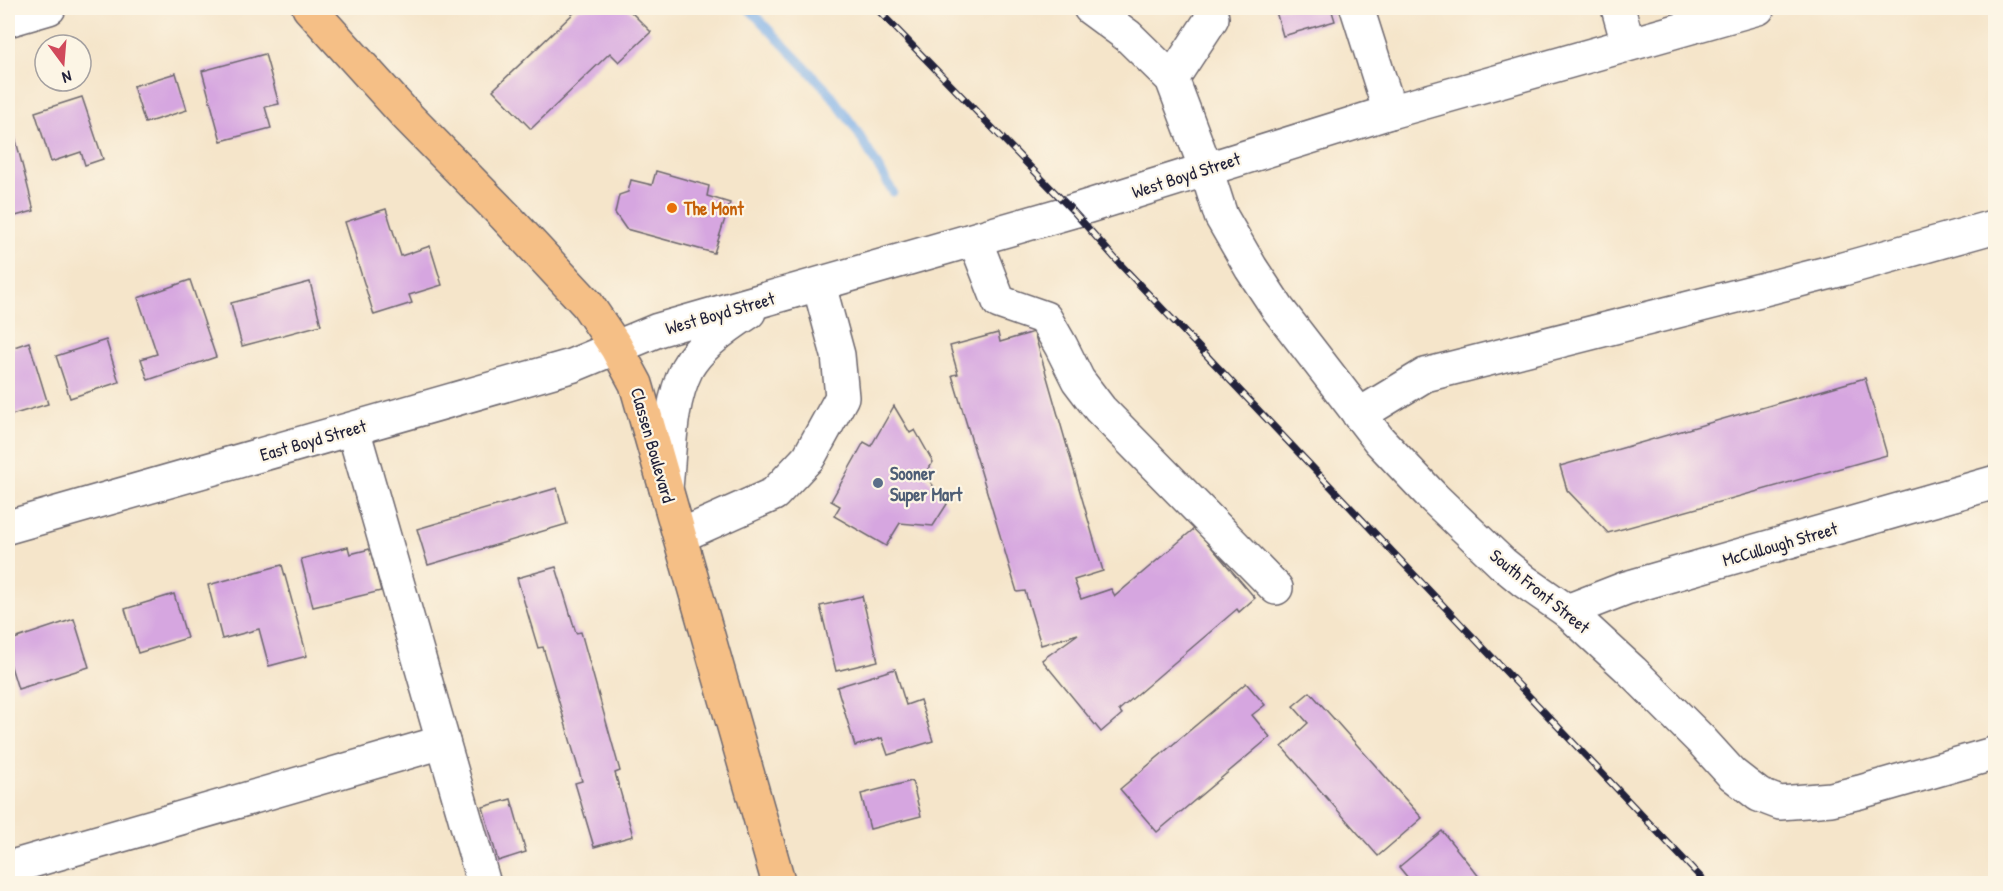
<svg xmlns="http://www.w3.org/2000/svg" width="2003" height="891" viewBox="0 0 2003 891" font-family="'Patrick Hand',sans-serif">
	<rect width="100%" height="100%" fill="#fcf5e5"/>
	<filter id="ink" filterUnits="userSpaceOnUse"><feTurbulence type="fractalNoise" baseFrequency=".0167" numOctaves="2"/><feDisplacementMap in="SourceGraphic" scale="12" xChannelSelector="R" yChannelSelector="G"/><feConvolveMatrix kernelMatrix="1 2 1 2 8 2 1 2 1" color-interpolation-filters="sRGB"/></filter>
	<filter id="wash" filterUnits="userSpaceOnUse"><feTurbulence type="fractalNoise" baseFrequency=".008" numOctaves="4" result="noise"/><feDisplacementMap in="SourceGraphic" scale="24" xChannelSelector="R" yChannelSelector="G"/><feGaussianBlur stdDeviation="1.35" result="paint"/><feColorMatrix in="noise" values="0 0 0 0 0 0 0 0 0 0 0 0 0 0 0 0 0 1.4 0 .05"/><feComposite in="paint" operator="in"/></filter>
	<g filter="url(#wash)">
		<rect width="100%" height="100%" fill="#f5e5ca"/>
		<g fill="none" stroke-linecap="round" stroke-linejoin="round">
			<path stroke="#7cafe9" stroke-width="9" d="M748,8l80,83 27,37 38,64"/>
		</g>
		<g id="blocks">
			<g fill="#d6a6e0">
				<path d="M579,8h48l24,24 -32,30 -9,-9 -79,76 -38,-39z"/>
				<path d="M1275,8h56l4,13 -52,15z"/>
				<path d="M265,54l14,50 -14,3 6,21 -50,13 -19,-70z"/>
				<path d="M176,73l11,37 -42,13 -12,-37z"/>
				<path d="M82,97l21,62 -18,6 -4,-13 -30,10 -16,-50z"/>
				<path d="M11,121l23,90 -26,7v-96z"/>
				<path d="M656,171l53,15 -2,10 23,7 -16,50 -88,-24 -11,-16 4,-18 9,-3 3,-12 21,5z"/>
				<path d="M386,209l15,47 29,-10 12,39 -33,10 3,8 -38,12 -29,-93z"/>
				<path d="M190,280l26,77 -68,23 -7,-21 16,-5 -19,-56z"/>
				<path d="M310,282l11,43 -79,21 -11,-43z"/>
				<path d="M1034,332l69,239 -29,9 7,19 30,-10 4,7 80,-68 60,70 -16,14 -2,-3 -118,101 3,4 -21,18 -59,-72 36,-26 -37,11 -16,-54 -8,1 -65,-217 6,-1 -8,-28 48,-13 2,9z"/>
				<path d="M106,340l13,42 -49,16 -14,-42z"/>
				<path d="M29,342l19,62 -40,12v-67z"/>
				<path d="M1865,378l22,77 -279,78 -41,-43 -7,-24z"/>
				<path d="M894,406l16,27 5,-3 18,32 -8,13 22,29 -14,22 -33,-3 -14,23 -52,-30 6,-10 -9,-5 33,-59 7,4z"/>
				<path d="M557,488l10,36 -139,41 -11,-36z"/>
				<path d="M348,547l2,7 20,-5 11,42 -68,16 -12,-48z"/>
				<path d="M282,565l25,91 -38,10 -10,-37 -37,10 -14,-54z"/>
				<path d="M556,567l20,66 5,-1 39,139 -5,2 18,63 -39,11 -19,-64 7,-2 -39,-134 -5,1 -21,-70z"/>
				<path d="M174,594l13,44 -49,15 -13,-44z"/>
				<path d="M862,596l16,65 -42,10 -16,-65z"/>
				<path d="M74,619l15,48 -71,22 -10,-32v-16z"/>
				<path d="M895,669l11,36 14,-5 13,41 -45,14 -6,-17 -27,8 -18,-59z"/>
				<path d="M1246,683l19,22 -13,10 18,22 -113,95 -37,-43z"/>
				<path d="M1310,692l112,126 -44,38 -96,-109 26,-24 -15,-17z"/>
				<path d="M912,781l9,35 -51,13 -9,-35z"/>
				<path d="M511,799l15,53 -28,9 -15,-54z"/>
				<path d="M1442,831l43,53h-72l-14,-17z"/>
				<path d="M1178,877l2,7h-22v-1z"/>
			</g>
		</g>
	</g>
	<g filter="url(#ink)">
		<use href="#blocks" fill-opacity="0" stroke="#6c666d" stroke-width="1.5"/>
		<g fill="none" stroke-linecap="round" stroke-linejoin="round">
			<g stroke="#6c666d" stroke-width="36">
				<g id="minor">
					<path d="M1090,8l38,28 44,43 34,90 15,47 30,52 27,41 101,131 55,58 68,65 22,18 43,30 65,60 70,70 30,33 27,21 21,8 51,-4 29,-7 136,-39"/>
					<path d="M1357,8l33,104"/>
					<path d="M1618,8l10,36"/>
					<path d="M8,20l41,-12"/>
					<path d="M1172,79l40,-61 -2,-10"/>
					<path d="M975,240l24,62 46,16 16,28 17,34 22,29 176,179"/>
					<path d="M1359,415l66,-40 418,-106 153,-43"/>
					<path d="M353,429l131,455"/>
					<path d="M666,488c4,-39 3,-84 21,-120 13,-23 40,-42 62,-56"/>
					<path d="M8,527l563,-161 87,-36 415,-119 317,-99 368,-104"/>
					<path d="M680,536l94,-42 35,-37 33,-60 -4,-42 -19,-70"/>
					<path d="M1567,611l59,-23 370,-106"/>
					<path d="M8,868l435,-126"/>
				</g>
			</g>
			<g stroke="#6c666d" stroke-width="36">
				<path id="major" d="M309,8l97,107 99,101 82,88 29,43 20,37 143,500"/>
			</g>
			<use href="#minor" stroke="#fff" stroke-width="33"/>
			<use href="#major" stroke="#f5bf86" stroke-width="33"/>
			<g stroke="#22223b" stroke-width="7">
				<path id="rail" d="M876,8l197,203 47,53 587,620"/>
			</g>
			<use href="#rail" stroke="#fcf5e5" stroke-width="4.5" stroke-dasharray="14" stroke-linecap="butt"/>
		</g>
	</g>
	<circle fill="#e8710a" stroke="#fcf5e5" stroke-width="2" cx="672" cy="208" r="6"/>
	<circle fill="#5c6f8a" stroke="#fcf5e5" stroke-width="2" cx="878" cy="483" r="6"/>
	<g text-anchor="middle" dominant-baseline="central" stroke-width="4.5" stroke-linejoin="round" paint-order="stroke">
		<g font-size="18" fill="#22223b" stroke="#fcf5e5">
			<text transform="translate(1186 175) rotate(-18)">West Boyd Street</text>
			<text transform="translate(720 313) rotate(-16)">West Boyd Street</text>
			<text transform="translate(313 440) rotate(-16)">East Boyd Street</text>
			<text transform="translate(653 445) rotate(74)">Classen Boulevard</text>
			<text transform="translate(1780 544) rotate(-16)">McCullough Street</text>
			<text transform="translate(1540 591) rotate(39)">South Front Street</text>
		</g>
		<g font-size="18" font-weight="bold" fill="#c56008" stroke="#fcf5e5" text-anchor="start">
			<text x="684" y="208">The Mont</text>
		</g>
		<g font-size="18" font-weight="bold" fill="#4e5e75" stroke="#fcf5e5" text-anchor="start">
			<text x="890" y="473">Sooner<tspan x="890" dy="21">Super Mart</tspan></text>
		</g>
	</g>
	<rect width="2003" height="891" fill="none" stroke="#fcf5e5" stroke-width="30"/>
	<g transform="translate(63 63) rotate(164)"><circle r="28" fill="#fcf5e5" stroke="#a5a1a1" stroke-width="1.5"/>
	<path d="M0-4.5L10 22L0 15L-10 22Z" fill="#d1495b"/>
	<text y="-9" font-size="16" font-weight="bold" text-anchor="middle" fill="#22223b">N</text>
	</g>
</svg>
